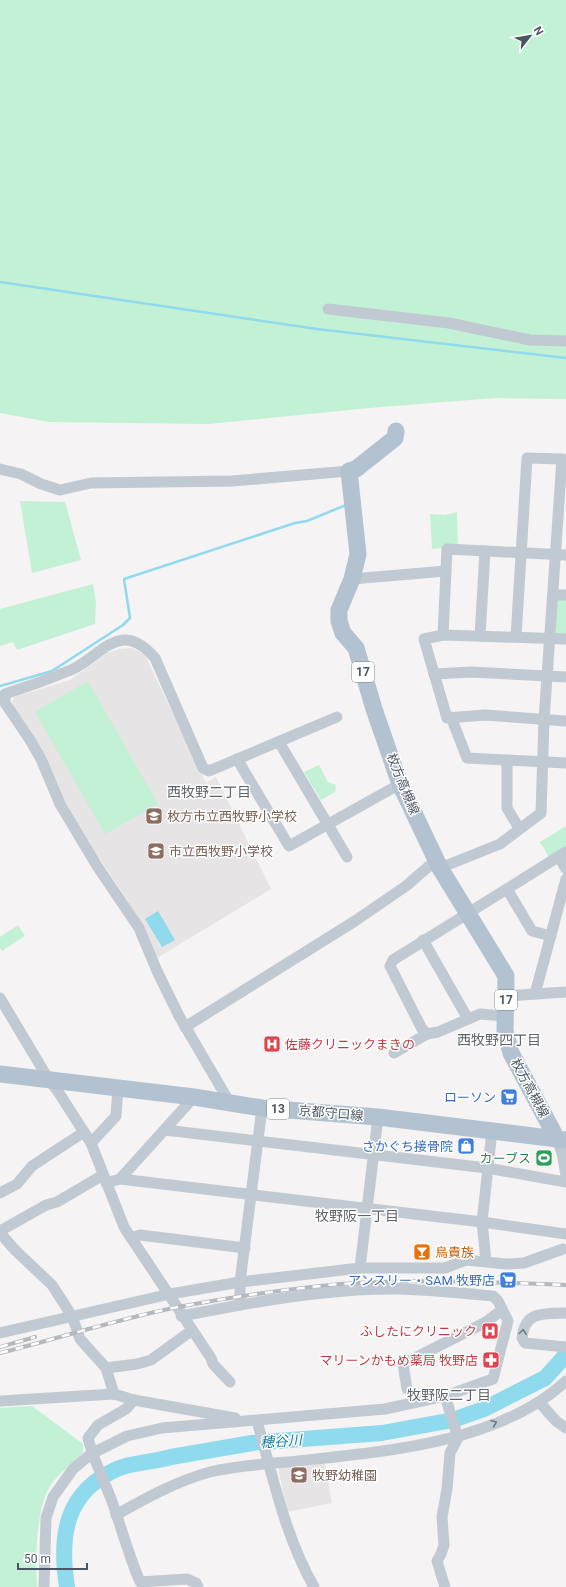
<svg xmlns="http://www.w3.org/2000/svg" width="566" height="1587" viewBox="0 0 566 1587" font-family="Roboto,'Noto Sans JP',sans-serif">
	<rect width="100%" height="100%" fill="#f5f3f3"/>
	<g fill="#e6e4e5">
		<path d="M132,648l13,7 61,128 10,-6 55,112 -114,69 -29,-57 -39,-58 -78,-136 3,-10 56,-17 37,-27 12,-4z"/>
		<path d="M324,1458l8,45 -45,9 -9,-45z"/>
	</g>
	<g fill="#c3f1d5">
		<path d="M0,0h566v399l-71,-1 -126,10 -161,16 -159,-2 -49,-9z"/>
		<path d="M20,501l45,1 16,58 -49,13z"/>
		<path d="M457,512l1,34 -26,3 -2,-35 15,1z"/>
		<path d="M93,584l3,19 -1,21 -78,26 -4,-8 -13,4v-37z"/>
		<path d="M557,597h9v37h-11z"/>
		<path d="M88,681l70,123 -53,30 -70,-122z"/>
		<path d="M319,765l9,17 8,3 -1,7 -14,8 -17,-28z"/>
		<path d="M566,826v20l-17,11 -9,-15z"/>
		<path d="M18,925l7,11 -23,15 -2,-3v-11z"/>
		<path d="M32,1406l51,38v9c-12,11 -24,20 -33,33 -14,22 -15,75 -13,101h-37v-179z"/>
	</g>
	<path fill="#90daee" d="M158,911l17,29 -13,7 -17,-28z"/>
	<g fill="none" stroke-linecap="round" stroke-linejoin="round">
		<g stroke="#90daee" stroke-width="2.5">
			<path d="M0,282l317,47 249,29"/>
			<path d="M0,686l52,-15 71,-46 7,-7 -6,-39 171,-56 12,-2 39,-16"/>
		</g>
		<path stroke="#90daee" stroke-width="16" d="M67,1587c-8,-51 -2,-95 50,-118 13,-6 37,-7 54,-12l81,-14 130,-10 71,-13 31,-11 61,-31 21,-23"/>
		<g stroke="#c1cad2" stroke-width="11">
			<path d="M328,309l121,14 81,17 36,1"/>
			<path d="M0,469l21,5 20,10 19,6 31,-7 141,-2 117,-10"/>
			<path d="M352,579l94,-8"/>
			<path d="M553,595h13"/>
			<path d="M443,635l4,-86 119,6"/>
			<path d="M480,636l5,-85"/>
			<path d="M516,637l11,-179 35,1"/>
			<path d="M566,639l-123,-4 -19,4 23,79 38,-3 81,6"/>
			<path d="M434,674l37,-2 95,5"/>
			<path d="M451,717l16,41 99,5"/>
			<path d="M279,742l68,115"/>
			<path d="M237,759l52,87 111,-62"/>
			<path d="M507,760v48l12,20"/>
			<path d="M559,857l7,12"/>
			<path d="M440,868l60,-24 41,-31 3,-93 18,-261 4,1"/>
			<path d="M507,889l25,42 19,5"/>
			<path d="M423,940l45,79"/>
			<path d="M535,994l31,-115"/>
			<path d="M506,996l60,-4"/>
			<path d="M0,998l49,82 8,10 34,53 33,84 87,131 2,6 17,18"/>
			<path d="M505,1016l-25,-2 -42,18 -11,2 -5,-5 -32,-63 3,-6 173,-108"/>
			<path d="M185,1027l170,-106 51,-35 30,-26"/>
			<path d="M394,1053l33,-19"/>
			<path d="M230,1103l-51,-87 -22,-45 -18,-43 -42,-62 -37,-62 -19,-45 -11,-19 -25,-37v-9c22,-7 44,-15 66,-24 32,-15 49,-52 84,-12l48,110 6,3 128,-54"/>
			<path d="M165,1130l322,38 79,14"/>
			<path d="M557,1139l5,14 4,22"/>
			<path d="M91,1143l25,-27 2,-28"/>
			<path d="M120,1179l74,-82"/>
			<path d="M106,1183l14,-4 362,43 84,12"/>
			<path d="M0,1193l17,-9 15,-18 52,-34"/>
			<path d="M0,1231l46,-26 11,-3 46,-27"/>
			<path d="M0,1233l15,17 37,35 20,31 8,23 26,29"/>
			<path d="M131,1238l9,-3 105,13"/>
			<path d="M486,1261l-4,-39 10,-91"/>
			<path d="M360,1268l18,-151"/>
			<path d="M566,1313c-22,1 -41,-3 -44,25l3,5 41,4"/>
			<path d="M181,1316l59,-11v-23l22,-174"/>
			<path d="M0,1333l170,-39 70,-12 120,-14h85l21,-8 40,4 18,-1 39,-14"/>
			<path d="M407,1389l-4,-25 83,-42 16,-12"/>
			<path d="M114,1394l-8,-26 31,-4 14,-4 40,-29"/>
			<path d="M134,1400l-8,9 -28,16 -10,13c6,25 19,47 27,72 8,24 15,48 25,72l47,-3 9,4 2,4"/>
			<path d="M0,1401l114,-7 20,6 101,18"/>
			<path d="M540,1403l16,18 10,7"/>
			<path d="M257,1421c16,56 28,115 57,166"/>
			<path d="M116,1515c30,-17 61,-34 94,-43 25,-6 53,-8 78,-10 90,-10 209,-17 278,-81"/>
			<path d="M44,1587l2,-69 7,-21 20,-28 18,-15 36,-18 35,-8 223,-19 60,-13 48,-17 15,-58 -10,-20 -5,-5c-32,-3 -63,-6 -95,-7 -52,-1 -107,7 -158,16"/>
			<path d="M445,1587l-8,-26 4,-7 3,-9 -2,-28 5,-28 3,-36 8,-15 -13,-42"/>
		</g>
		<g stroke="#b3c2d1" stroke-width="17">
			<path d="M396,431l-1,7 -39,31 -7,2 9,83 -6,25 -13,31v11l4,12 13,15 18,61 26,75 40,84 66,108 -1,55 6,22 46,86"/>
			<path d="M0,1074l194,23 68,11 116,9 188,23"/>
		</g>
		<g stroke="#b5b8bd" stroke-width="4">
			<g id="rail">
				<path d="M0,1347l35,-10"/>
				<path d="M0,1353c60,-15 118,-34 178,-46 54,-10 108,-18 162,-23 75,-5 151,-2 226,1"/>
			</g>
		</g>
		<use href="#rail" stroke="#fff" stroke-width="2.5" stroke-dasharray="8" stroke-linecap="butt"/>
	</g>
	<defs><path id="oneway-chevron" d="M-2-3.5L2.5 0L-2 3.5" fill="none" stroke-width="1.6" stroke-linecap="round" stroke-linejoin="round"/></defs>
	<g stroke="#6e7983">
		<use href="#oneway-chevron" transform="translate(523 1332) rotate(-82)"/>
		<use href="#oneway-chevron" transform="translate(494 1423) rotate(-22)"/>
	</g>
	<defs>
		<g id="school-square" transform="scale(0.9)"><rect x="-9" y="-9" width="18" height="18" rx="4" fill="#8d6e63" stroke="#fff"/><path d="M0-5L7-2L0 1L-7-2ZM-4 1L0 2.5L4 1V4Q0 6-4 4Z" fill="#fff"/></g>
		<g id="hospital-square" transform="scale(0.9)"><rect x="-9" y="-9" width="18" height="18" rx="4" fill="#e0444e" stroke="#fff"/><path d="M-5-5h3v3.5h4V-5h3V5h-3V1.5h-4V5h-3Z" fill="#fff"/></g>
		<g id="supermarket-square" transform="scale(0.9)"><rect x="-9" y="-9" width="18" height="18" rx="4" fill="#3f7fe0" stroke="#fff"/><path d="M-6-5.5h2.5l.6 2H6L4.5 2H-2.5L-4.4-4H-6ZM-1.5 3.2a1.3 1.3 0 1 0 .1 0ZM3 3.2a1.3 1.3 0 1 0 .1 0Z" fill="#fff"/></g>
		<g id="shop-square" transform="scale(0.9)"><rect x="-9" y="-9" width="18" height="18" rx="4" fill="#3f7fe0" stroke="#fff"/><path d="M-5-2.5h2.3a2.7 3.5 0 0 1 5.4 0H5L5.5 6h-11ZM-1.5-2.5h3a1.5 2.3 0 0 0-3 0Z" fill="#fff"/></g>
		<g id="stadium-square" transform="scale(0.9)"><rect x="-9" y="-9" width="18" height="18" rx="4" fill="#2e9e5b" stroke="#fff"/><path d="M0-5a6.5 5 0 1 0 0 10a6.5 5 0 1 0 0-10ZM-3.5-1.8h7v3.6h-7Z" fill="#fff"/></g>
		<g id="bar-square" transform="scale(0.9)"><rect x="-9" y="-9" width="18" height="18" rx="4" fill="#e8710a" stroke="#fff"/><path d="M-6-5H6L.8 .8V4.5H3.5V6h-7V4.5H-.8V.8Z" fill="#fff"/></g>
		<g id="pharmacy-square" transform="scale(0.9)"><rect x="-9" y="-9" width="18" height="18" rx="4" fill="#e0444e" stroke="#fff"/><path d="M-2-6h4v4h4v4h-4v4h-4v-4h-4v-4h4Z" fill="#fff"/></g>
	</defs>
	<g fill-rule="evenodd">
		<use href="#school-square" x="154" y="816"/>
		<use href="#school-square" x="156" y="851"/>
		<use href="#hospital-square" x="272" y="1044"/>
		<use href="#supermarket-square" x="509" y="1097"/>
		<use href="#shop-square" x="466" y="1146"/>
		<use href="#stadium-square" x="544" y="1158"/>
		<use href="#bar-square" x="422" y="1252"/>
		<use href="#supermarket-square" x="508" y="1280"/>
		<use href="#hospital-square" x="490" y="1331"/>
		<use href="#pharmacy-square" x="491" y="1360"/>
		<use href="#school-square" x="299" y="1475"/>
	</g>
	<g text-anchor="middle" dominant-baseline="central" stroke-width="3" stroke-linejoin="round" paint-order="stroke">
		<g fill="#fff" stroke="#808990" stroke-width="1">
			<rect x="352" y="662" width="22" height="20" rx="3"/>
			<rect x="495" y="990" width="22" height="20" rx="3"/>
			<rect x="267" y="1099" width="22" height="20" rx="3"/>
		</g>
		<g font-size="12" font-weight="bold" fill="#4a5661">
			<text x="363" y="672">17</text>
			<text x="506" y="1000">17</text>
			<text x="278" y="1109">13</text>
		</g>
		<g font-size="13" fill="#4a5661" stroke="#fff">
			<text transform="translate(403 784) rotate(68)">枚方高槻線</text>
			<text transform="translate(530 1088) rotate(62)">枚方高槻線</text>
			<text transform="translate(331 1113) rotate(5)">京都守口線</text>
		</g>
		<g font-size="13" fill="#785e54" stroke="#fff" text-anchor="start">
			<text x="167" y="816">枚方市立西牧野小学校</text>
			<text x="169" y="851">市立西牧野小学校</text>
			<text x="312" y="1475">牧野幼稚園</text>
		</g>
		<g font-size="13" fill="#be3a42" stroke="#fff" text-anchor="end">
			<text x="285" y="1044" text-anchor="start">佐藤クリニックまきの</text>
			<text x="477" y="1331">ふしたにクリニック</text>
			<text x="478" y="1360">マリーンかもめ薬局 牧野店</text>
		</g>
		<g font-size="13" fill="#366cbe" stroke="#fff" text-anchor="end">
			<text x="496" y="1097">ローソン</text>
			<text x="453" y="1146">さかぐち接骨院</text>
			<text x="495" y="1280">アンスリー・SAM 牧野店</text>
		</g>
		<g font-size="13" fill="#27864d" stroke="#fff" text-anchor="end">
			<text x="531" y="1158">カーブス</text>
		</g>
		<g font-size="13" fill="#c56008" stroke="#fff" text-anchor="start">
			<text x="435" y="1252">鳥貴族</text>
		</g>
		<g font-size="14" fill="#5f6368" stroke="#fff">
			<text x="209" y="792">西牧野二丁目</text>
			<text x="499" y="1040">西牧野四丁目</text>
			<text x="357" y="1216">牧野阪一丁目</text>
			<text x="449" y="1395">牧野阪二丁目</text>
		</g>
		<g font-size="14" font-style="italic" fill="#0c7c9b" stroke="#fff">
			<text transform="translate(281 1441) rotate(-4)">穂谷川</text>
		</g>
	</g>
	<g transform="translate(530 36) rotate(59)" stroke="#ffffff" stroke-width="3" paint-order="stroke">
	<path d="M0-3L7 15L0 10L-7 15Z" fill="#4a5661"/>
	<text y="-6" font-size="11" font-weight="bold" text-anchor="middle" fill="#4a5661">N</text>
	</g>
	<path d="M18 1563v6h69v-6" fill="none" stroke="#4a5661" stroke-width="2"/>
	<text x="24" y="1563" font-size="12" fill="#4a5661" stroke="#ffffff" stroke-width="3" paint-order="stroke">50 m</text>
</svg>
